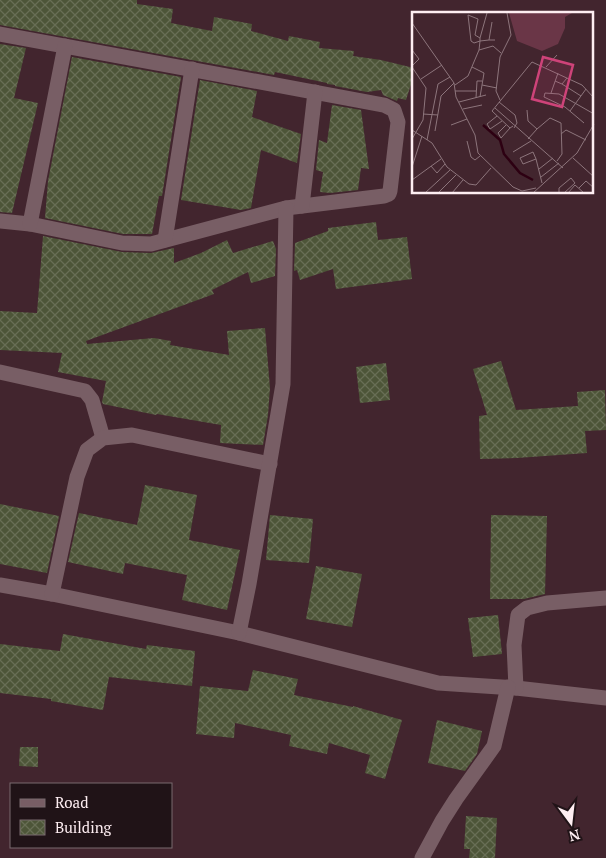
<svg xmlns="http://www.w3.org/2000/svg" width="606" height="858" viewBox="0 0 606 858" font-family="'PT Serif',serif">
	<defs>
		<pattern id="building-cross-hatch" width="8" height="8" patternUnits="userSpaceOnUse" patternTransform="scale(1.25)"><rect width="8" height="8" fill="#4d5538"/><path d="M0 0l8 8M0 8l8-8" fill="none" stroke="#686e55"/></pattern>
	</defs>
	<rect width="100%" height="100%" fill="#42252e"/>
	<g fill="url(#building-cross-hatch)">
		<path d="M0,0h137v4l36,5 -2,14 41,8 2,-14 38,7 -1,7 37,10 1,-5 31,6 -1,6 35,3 -1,5 28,4 33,8v7l-8,25 -8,-2 -1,3 -14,-6 -2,-5 -14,2 -32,-6v-1l-8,-1v-1l-52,-11 -1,3 -274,-50z"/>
		<path d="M0,44l26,4 -12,50 24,5 -26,110 -12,-1z"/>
		<path d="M72,57l109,20 -19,119h-3l-7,38h-29l-78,-16 3,-37z"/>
		<path d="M200,80l57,11 -5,26 49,17 -4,29 -36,-13 -10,58 -10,2 -60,-10z"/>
		<path d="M332,105l29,5 8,59 -8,-1 -3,22 -28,3 -10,-1 3,-20 -7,-2 3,-30 8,3z"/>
		<path d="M376,222l2,18 29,-3 5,42 -76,10 -3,-20 -33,11 -3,-10 -3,1 1,-28 33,-12v-3z"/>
		<path d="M43,236l79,16 29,1 23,-5v15l27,-10 26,-13 6,13 40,-12 3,8 -1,27 -24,7 -3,-11 -36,18 2,4 -128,47 1,3 67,-6 17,3 -1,4 59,10 -2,-24 38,-3 5,60 -2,27 -5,30 -43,-2 1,-18 -64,-11 -1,1 -53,-11 -1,-2 4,-21 -48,-9 4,-19 -62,-3v-39l37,2z"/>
		<path d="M501,361l15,49 62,-4 -1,-14 28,-2 1,40 -21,1 2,22 -70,5 -37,1 -1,-43 8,-1 -14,-46z"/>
		<path d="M386,363l4,37 -30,3 -4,-36z"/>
		<path d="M145,485l52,10 -8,45 51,10 -13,60 -45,-10 5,-25 -62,-12 -2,11 -55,-12 11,-49 58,12z"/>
		<path d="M0,504l59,12 -12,57 -47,-9z"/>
		<path d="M270,515l43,4 -4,44 -43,-3z"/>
		<path d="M491,515l56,1 -2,78 -21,5h-34z"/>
		<path d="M316,566l46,8 -10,53 -46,-8z"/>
		<path d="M498,615l4,39 -29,3 -5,-39z"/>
		<path d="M63,634l83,15 1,-4 48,6 -3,35 -83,-9 -6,33 -52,-9v-2l-51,-6v-49l60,7z"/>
		<path d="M253,670l45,9 -4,16 59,12v-1l49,14 -17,59 -20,-6 5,-18 -41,-12 -2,11 -38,-8 2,-11 -56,-12 -1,15 -38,-4 4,-48 48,5z"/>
		<path d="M437,720l45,11 -5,23 -12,17 -37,-8z"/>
		<path d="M20,747h18v20l-19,-1z"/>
		<path d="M466,816l31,2 -2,40h-26l1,-9h-6z"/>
	</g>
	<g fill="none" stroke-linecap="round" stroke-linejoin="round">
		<g stroke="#785e65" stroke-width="15">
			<path d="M0,34l384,71 10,5 4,12 -8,69 -1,3 -5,2 -98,12 -135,36 -29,-1 -92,-19 -30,-3"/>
			<path d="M302,206l13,-114"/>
			<path d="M30,224l35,-178"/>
			<path d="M165,240l27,-171"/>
			<path d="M0,372l85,19 7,9 11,38"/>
			<path d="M0,585l52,9 187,39 199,50 78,5 90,10"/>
			<path d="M52,594l25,-117 10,-27 16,-12 29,-3 138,29"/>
			<path d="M239,633l10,-49 34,-200 3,-176"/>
			<path d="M516,688l-2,-43 4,-30 9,-7 20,-5 59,-5"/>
			<path d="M422,858l20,-37 14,-22 38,-53 14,-59"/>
		</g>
	</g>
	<g transform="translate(412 12)">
		<rect width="181" height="181" fill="#42252e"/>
		<path d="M97,1h63l-7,4v11l-7,16 -16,7 -25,-10z" fill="#6a3647"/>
		<path fill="none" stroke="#2d0012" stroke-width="2.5" d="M71,113l17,15 4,14 16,19 13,7"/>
		<path fill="none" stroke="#8d757c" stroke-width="1" d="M0,11l42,60 2,14 19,38 3,18 35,34 9,4 14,-3M68,26l7,-25M77,28l3,-18M0,38l7,9 -7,7M67,38l14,-4 8,7M0,55l14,21 -3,32 -11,19M60,55l12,6 -4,24M134,55l11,-12M9,67l21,-14M143,69l7,3 5,-6M150,72l19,12M43,73l13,-9 11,-26 1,-9v-3l-5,-3 3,-16 -10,-4 3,26 3,2 6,-2 9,-1h6M70,73l15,3M43,79h21M139,81l7,-20M64,86l1,-17h5M88,88l-4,-9 4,-34 11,-22 -4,-22M47,90l27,-7M87,90l16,13 2,8 -3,5M83,96l68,60M51,97l19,-4M115,98l1,11 9,8 -9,10M158,99l16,-22M11,102l15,1M85,104l-10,8 3,5 12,-8M172,111l-19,-16 -21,-10 1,-4 14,1 35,20M39,113l16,-6M94,113l-8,8 3,5 9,-10M101,114l-3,2 -18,-17 40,-49 50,23 12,13M125,117l13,-11 11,5 1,31 -5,7M0,118l20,13 15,24 22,17 7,1 15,-17M23,119l6,-35 13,-13M149,122l5,-4 20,10M15,128l11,-56 12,-7M55,129l4,16 4,3 5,-4M101,140l18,-11M161,146l21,19M124,147l-13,5 -3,-6 13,-6 3,7 6,24M19,154l6,7 8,-9M0,155l10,-31M127,157l14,-11M129,165l18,-14M0,168l29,-21M167,176l7,-7 8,7M13,181l25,-23M26,181l18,-18M40,181l11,-13M121,181l44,-40 17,-29M147,181v-5l12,-10 4,5 -11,10M156,181l7,-8 9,8"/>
		<path fill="#ce4379" fill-opacity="0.15" stroke="#ce4379" stroke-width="2.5" d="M131,45l30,8 -11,42 -30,-8z"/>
		<rect width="181" height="181" fill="none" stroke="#feeef2" stroke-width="2.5"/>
	</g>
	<rect x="10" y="783" width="162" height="65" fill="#201317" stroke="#796b6f"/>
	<rect x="20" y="799" width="25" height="8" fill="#785e65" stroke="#796b6f"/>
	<text x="55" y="808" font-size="15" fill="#feeef2">Road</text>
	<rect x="20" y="820" width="25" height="15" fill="url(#building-cross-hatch)" stroke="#796b6f"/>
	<text x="55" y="833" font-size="15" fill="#feeef2">Building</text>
	<g transform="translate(571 823) rotate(165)" stroke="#201317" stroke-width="4" paint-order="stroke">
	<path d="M0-4L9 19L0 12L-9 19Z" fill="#feeef2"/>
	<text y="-8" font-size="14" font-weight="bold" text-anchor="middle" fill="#feeef2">N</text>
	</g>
</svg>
